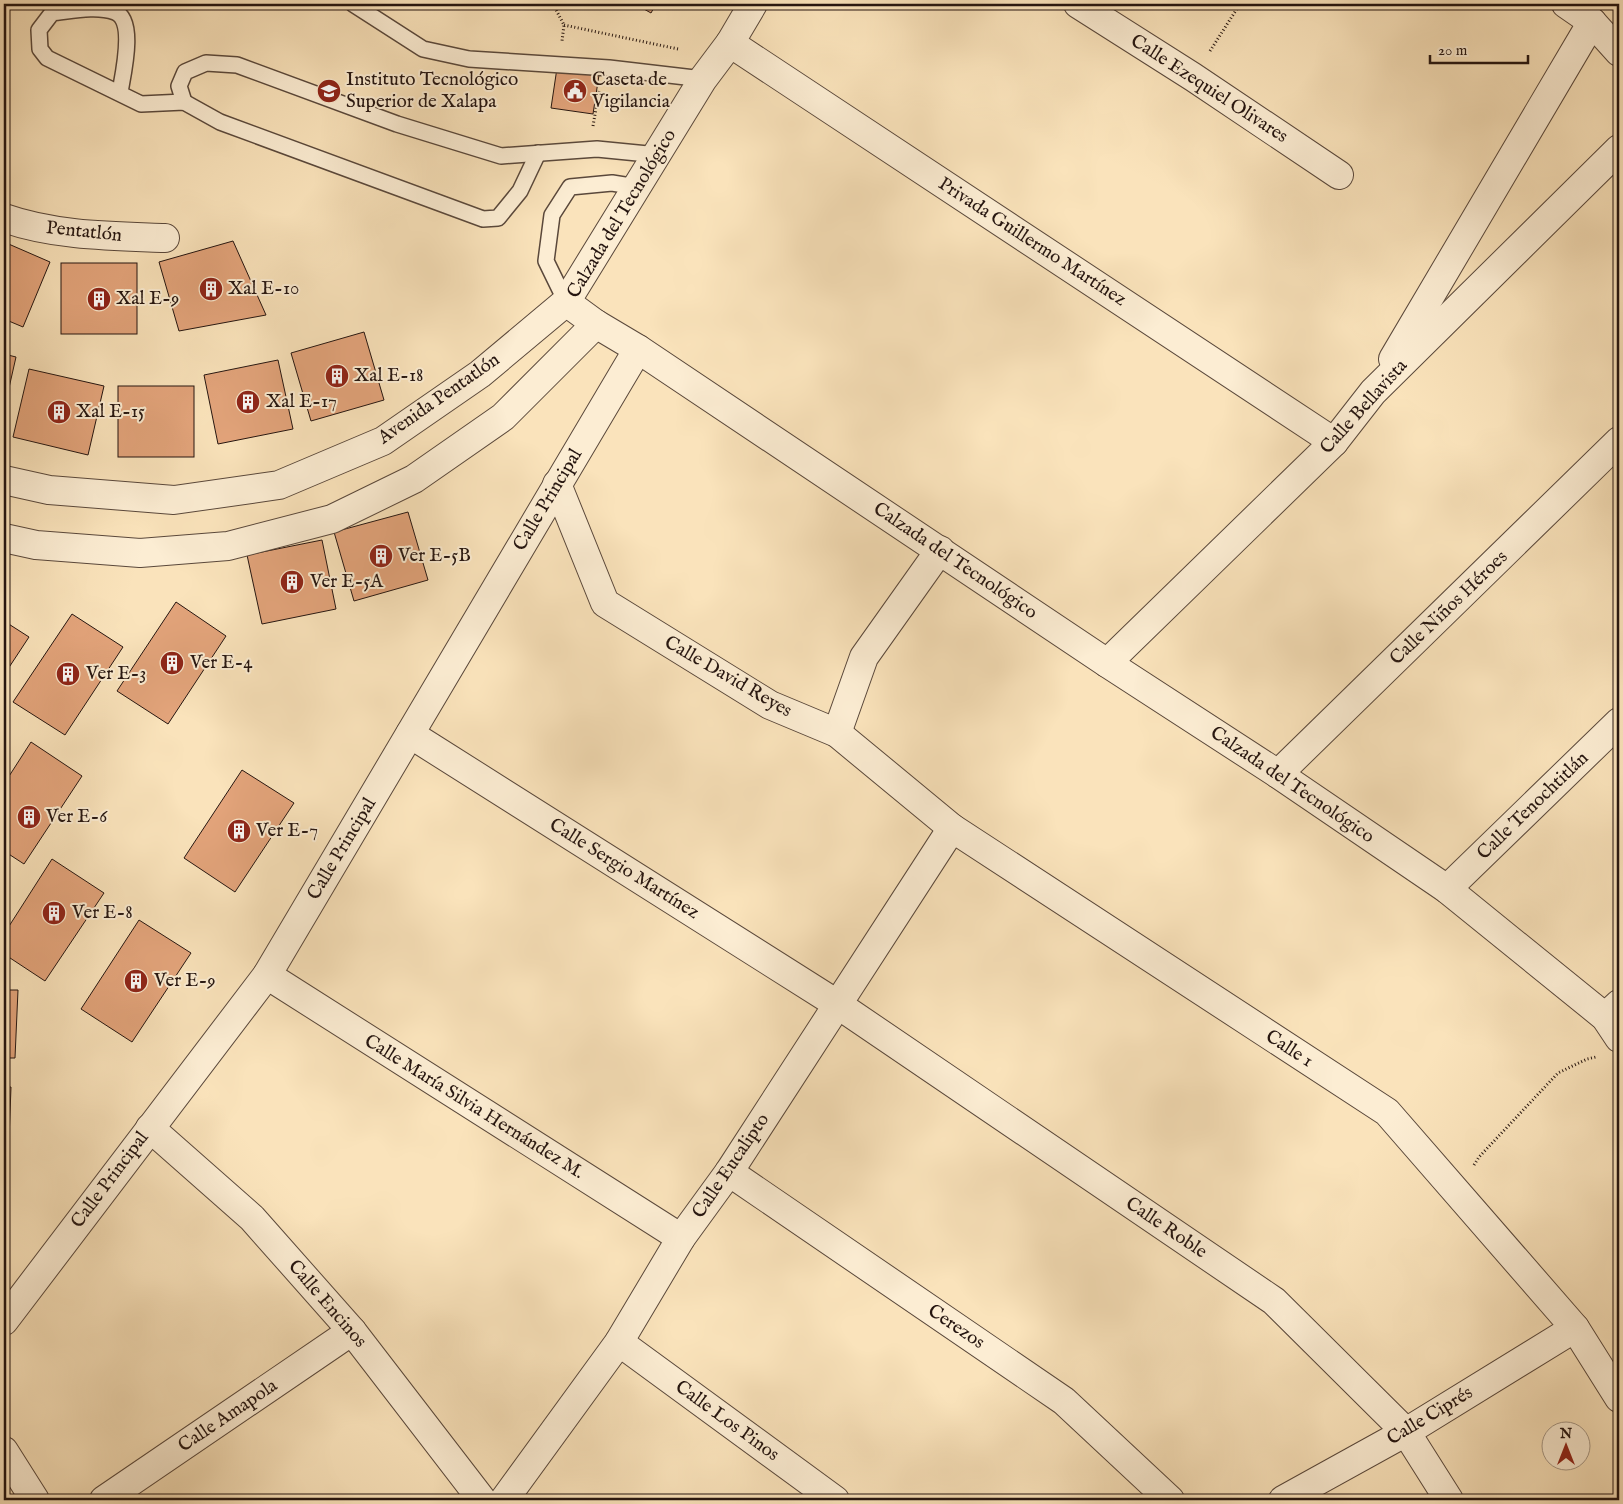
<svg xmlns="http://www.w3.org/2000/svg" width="1623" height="1504" viewBox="0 0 1623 1504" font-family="'IM FELL English',serif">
	<rect width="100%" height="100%" fill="#fae3bb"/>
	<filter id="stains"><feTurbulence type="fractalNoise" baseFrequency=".004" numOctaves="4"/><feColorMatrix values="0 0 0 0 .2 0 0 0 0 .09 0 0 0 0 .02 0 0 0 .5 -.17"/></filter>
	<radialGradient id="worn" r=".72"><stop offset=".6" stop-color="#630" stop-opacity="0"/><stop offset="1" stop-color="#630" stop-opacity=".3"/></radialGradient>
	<g fill="#e3a47b" stroke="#251510">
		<path d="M635,4h21l-5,9z"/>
		<path d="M557,68l42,7 -6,39 -42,-6z"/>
		<path d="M233,241l33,74 -87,16 -20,-69z"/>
		<path d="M4,242l46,20 -27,65 -19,-8z"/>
		<rect x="61" y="263" width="76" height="71"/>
		<path d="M364,332l20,68 -73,21 -20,-68z"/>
		<path d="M4,354l12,3 -12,53z"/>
		<path d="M278,360l15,69 -75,15 -14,-69z"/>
		<path d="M29,369l75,17 -16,69 -75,-18z"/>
		<rect x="118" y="386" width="76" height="71"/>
		<path d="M408,512l20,68 -74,21 -20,-69z"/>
		<path d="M322,540l14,69 -74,15 -15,-69z"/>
		<path d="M176,602l50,34 -58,88 -51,-33z"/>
		<path d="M72,614l51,33 -58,88 -52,-33z"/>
		<path d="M4,621l25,16 -25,38z"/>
		<path d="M31,742l51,34 -58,88 -20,-13v-67z"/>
		<path d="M242,770l52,33 -59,89 -51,-34z"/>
		<path d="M52,859l52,34 -59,88 -41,-27v-20z"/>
		<path d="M139,920l52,33 -59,89 -51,-33z"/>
		<path d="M4,990h14l-3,68h-11z"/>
		<path d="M4,1087h7l-3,79h-4z"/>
	</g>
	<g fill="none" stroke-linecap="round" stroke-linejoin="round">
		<g stroke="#5a483b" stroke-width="18">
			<g id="service">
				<path d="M353,4l70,45 46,10 140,9 94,11"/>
				<path d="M120,92c3,-18 16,-72 -5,-80 -19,-7 -44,-1 -63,1l-13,17 1,19 7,9 94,46 43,-2 36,20 263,97 15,-1 22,-27 18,-38"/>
				<path d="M184,102l-5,-16 6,-14 21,-9 31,2 160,59 104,32 96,-7 61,6"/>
				<path d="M566,302l-20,-41 6,-46 18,-28 42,-4 25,4"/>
			</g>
		</g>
		<g stroke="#5a483b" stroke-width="30">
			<g id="minor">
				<path d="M1078,4l115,73 146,98"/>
				<path d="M1566,4l26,18 27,30"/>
				<path d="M730,43l604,399"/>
				<path d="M4,218c51,18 107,18 161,20"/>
				<path d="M1393,359l199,-337"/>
				<path d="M557,484l48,119 165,102 67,28 115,95 435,284 188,216 44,70"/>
				<path d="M1107,663l227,-221 39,-50 246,-243"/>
				<path d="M837,733l27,-76 76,-107"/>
				<path d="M410,734l427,270 437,297 132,131 43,68"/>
				<path d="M1278,774l341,-333"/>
				<path d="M1447,889l172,-167"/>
				<path d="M267,975l414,263"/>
				<path d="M1605,1017l14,-13"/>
				<path d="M150,1128l102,90 100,113 130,169"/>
				<path d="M729,1172l335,229 106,99"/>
				<path d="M4,1321l263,-346 371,-626"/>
				<path d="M619,1342l216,158"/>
				<path d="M4,1451l31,49"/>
				<path d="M104,1500l248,-169"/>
				<path d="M504,1500l115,-158 62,-104 48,-66 223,-344"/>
				<path d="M1283,1500l123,-68 169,-104"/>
			</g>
		</g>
		<g stroke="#5a483b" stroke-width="30">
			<g id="tertiary">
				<path d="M566,302l30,22 42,25 469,314 171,111 169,115 158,128 14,21"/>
				<path d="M4,480l45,10 125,10 105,-15 104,-44 97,-67 86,-72 137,-223 27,-36 23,-39"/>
				<path d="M4,538l32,7 104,8 88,-7 104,-27 82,-40 89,-62 93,-93"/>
			</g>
		</g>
		<g stroke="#251510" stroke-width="3" stroke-dasharray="1 2.5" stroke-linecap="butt">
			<path d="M553,4l11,21 -2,16"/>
			<path d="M564,25l114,24"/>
			<path d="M1210,51l30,-47"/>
			<path d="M593,126l6,-35"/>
			<path d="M1474,1165l5,-8 79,-84 29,-14 9,-2"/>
		</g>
		<use href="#service" stroke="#fcedd3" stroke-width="15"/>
		<use href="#minor" stroke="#fcedd3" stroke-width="28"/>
		<use href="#tertiary" stroke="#fcedd3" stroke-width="28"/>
	</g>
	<defs>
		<g id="university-disc" transform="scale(1.25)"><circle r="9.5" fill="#8f2418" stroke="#fcedd3"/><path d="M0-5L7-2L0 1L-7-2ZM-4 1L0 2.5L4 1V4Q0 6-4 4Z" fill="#fff"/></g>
		<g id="civic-disc" transform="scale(1.25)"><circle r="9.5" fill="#8f2418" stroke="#fcedd3"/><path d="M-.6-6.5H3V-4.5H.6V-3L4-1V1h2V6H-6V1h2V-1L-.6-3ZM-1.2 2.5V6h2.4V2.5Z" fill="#fff"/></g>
		<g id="building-disc" transform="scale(1.25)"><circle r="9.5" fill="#8f2418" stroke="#fcedd3"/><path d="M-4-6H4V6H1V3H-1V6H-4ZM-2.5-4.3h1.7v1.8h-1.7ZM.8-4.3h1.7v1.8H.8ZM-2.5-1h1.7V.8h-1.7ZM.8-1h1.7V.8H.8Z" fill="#fff"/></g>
	</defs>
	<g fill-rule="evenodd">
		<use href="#university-disc" x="329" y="91"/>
		<use href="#civic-disc" x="575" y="91"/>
		<use href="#building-disc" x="211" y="289"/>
		<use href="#building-disc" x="99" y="299"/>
		<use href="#building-disc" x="337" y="376"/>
		<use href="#building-disc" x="248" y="402"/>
		<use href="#building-disc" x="59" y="412"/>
		<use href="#building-disc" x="381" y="556"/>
		<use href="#building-disc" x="292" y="582"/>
		<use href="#building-disc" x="172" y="663"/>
		<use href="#building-disc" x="68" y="674"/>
		<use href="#building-disc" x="29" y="817"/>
		<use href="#building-disc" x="239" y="831"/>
		<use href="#building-disc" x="54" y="913"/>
		<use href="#building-disc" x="136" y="981"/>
	</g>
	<g text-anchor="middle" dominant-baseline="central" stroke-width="4" stroke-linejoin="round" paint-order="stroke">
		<g font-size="19" fill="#251510" stroke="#fcedd3" text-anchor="start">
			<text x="346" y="80">Instituto Tecnológico<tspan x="346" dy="22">Superior de Xalapa</tspan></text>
			<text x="592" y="80">Caseta de<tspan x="592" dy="22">Vigilancia</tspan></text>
			<text x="228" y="289">Xal E-10</text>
			<text x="116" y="299">Xal E-9</text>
			<text x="354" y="376">Xal E-18</text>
			<text x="266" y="402">Xal E-17</text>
			<text x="76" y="412">Xal E-15</text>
			<text x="398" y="556">Ver E-5B</text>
			<text x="310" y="582">Ver E-5A</text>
			<text x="190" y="663">Ver E-4</text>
			<text x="86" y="674">Ver E-3</text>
			<text x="46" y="817">Ver E-6</text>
			<text x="256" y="831">Ver E-7</text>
			<text x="72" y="913">Ver E-8</text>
			<text x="154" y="981">Ver E-9</text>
		</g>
		<g font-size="19" fill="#251510" stroke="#fcedd3">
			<text transform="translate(1209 89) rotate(33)">Calle Ezequiel Olivares</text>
			<text transform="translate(622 214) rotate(-59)">Calzada del Tecnológico</text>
			<text transform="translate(84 232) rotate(6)">Pentatlón</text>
			<text transform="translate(1032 242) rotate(33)">Privada Guillermo Martínez</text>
			<text transform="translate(439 399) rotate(-35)">Avenida Pentatlón</text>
			<text transform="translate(1364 407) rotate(-48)">Calle Bellavista</text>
			<text transform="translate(548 500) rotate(-59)">Calle Principal</text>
			<text transform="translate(955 561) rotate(34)">Calzada del Tecnológico</text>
			<text transform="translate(1449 608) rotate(-44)">Calle Niños Héroes</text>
			<text transform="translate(728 677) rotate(30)">Calle David Reyes</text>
			<text transform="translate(1292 785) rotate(34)">Calzada del Tecnológico</text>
			<text transform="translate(1533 806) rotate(-44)">Calle Tenochtitlán</text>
			<text transform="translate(342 849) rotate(-59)">Calle Principal</text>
			<text transform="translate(624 869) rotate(32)">Calle Sergio Martínez</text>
			<text transform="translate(1289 1049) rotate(33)">Calle 1</text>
			<text transform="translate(474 1107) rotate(32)">Calle María Silvia Hernández M.</text>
			<text transform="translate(731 1166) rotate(-56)">Calle Eucalipto</text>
			<text transform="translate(110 1180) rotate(-53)">Calle Principal</text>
			<text transform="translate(1166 1228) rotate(34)">Calle Roble</text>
			<text transform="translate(327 1304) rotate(49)">Calle Encinos</text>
			<text transform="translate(956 1327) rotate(34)">Cerezos</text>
			<text transform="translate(228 1416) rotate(-34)">Calle Amapola</text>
			<text transform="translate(1430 1416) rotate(-31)">Calle Ciprés</text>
			<text transform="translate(727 1421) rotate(36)">Calle Los Pinos</text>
		</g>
	</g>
	<rect width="1623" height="1504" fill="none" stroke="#fae3bb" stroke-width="20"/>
	<rect x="5" y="5" width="1613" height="1494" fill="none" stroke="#251510" stroke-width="2.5"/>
	<rect x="10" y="10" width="1603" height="1484" fill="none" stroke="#251510"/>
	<g transform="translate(1566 1446)"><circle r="24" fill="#fcedd3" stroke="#a69785"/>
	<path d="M0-4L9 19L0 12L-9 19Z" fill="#8f2418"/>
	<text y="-8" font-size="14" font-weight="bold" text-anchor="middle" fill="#251510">N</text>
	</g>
	<path d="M1430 55v8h98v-8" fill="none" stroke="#251510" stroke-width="2.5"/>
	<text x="1438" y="55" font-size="15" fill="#251510" stroke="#fcedd3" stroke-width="4" paint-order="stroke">20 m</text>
	<rect width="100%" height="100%" filter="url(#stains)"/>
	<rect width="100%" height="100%" fill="url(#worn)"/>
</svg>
